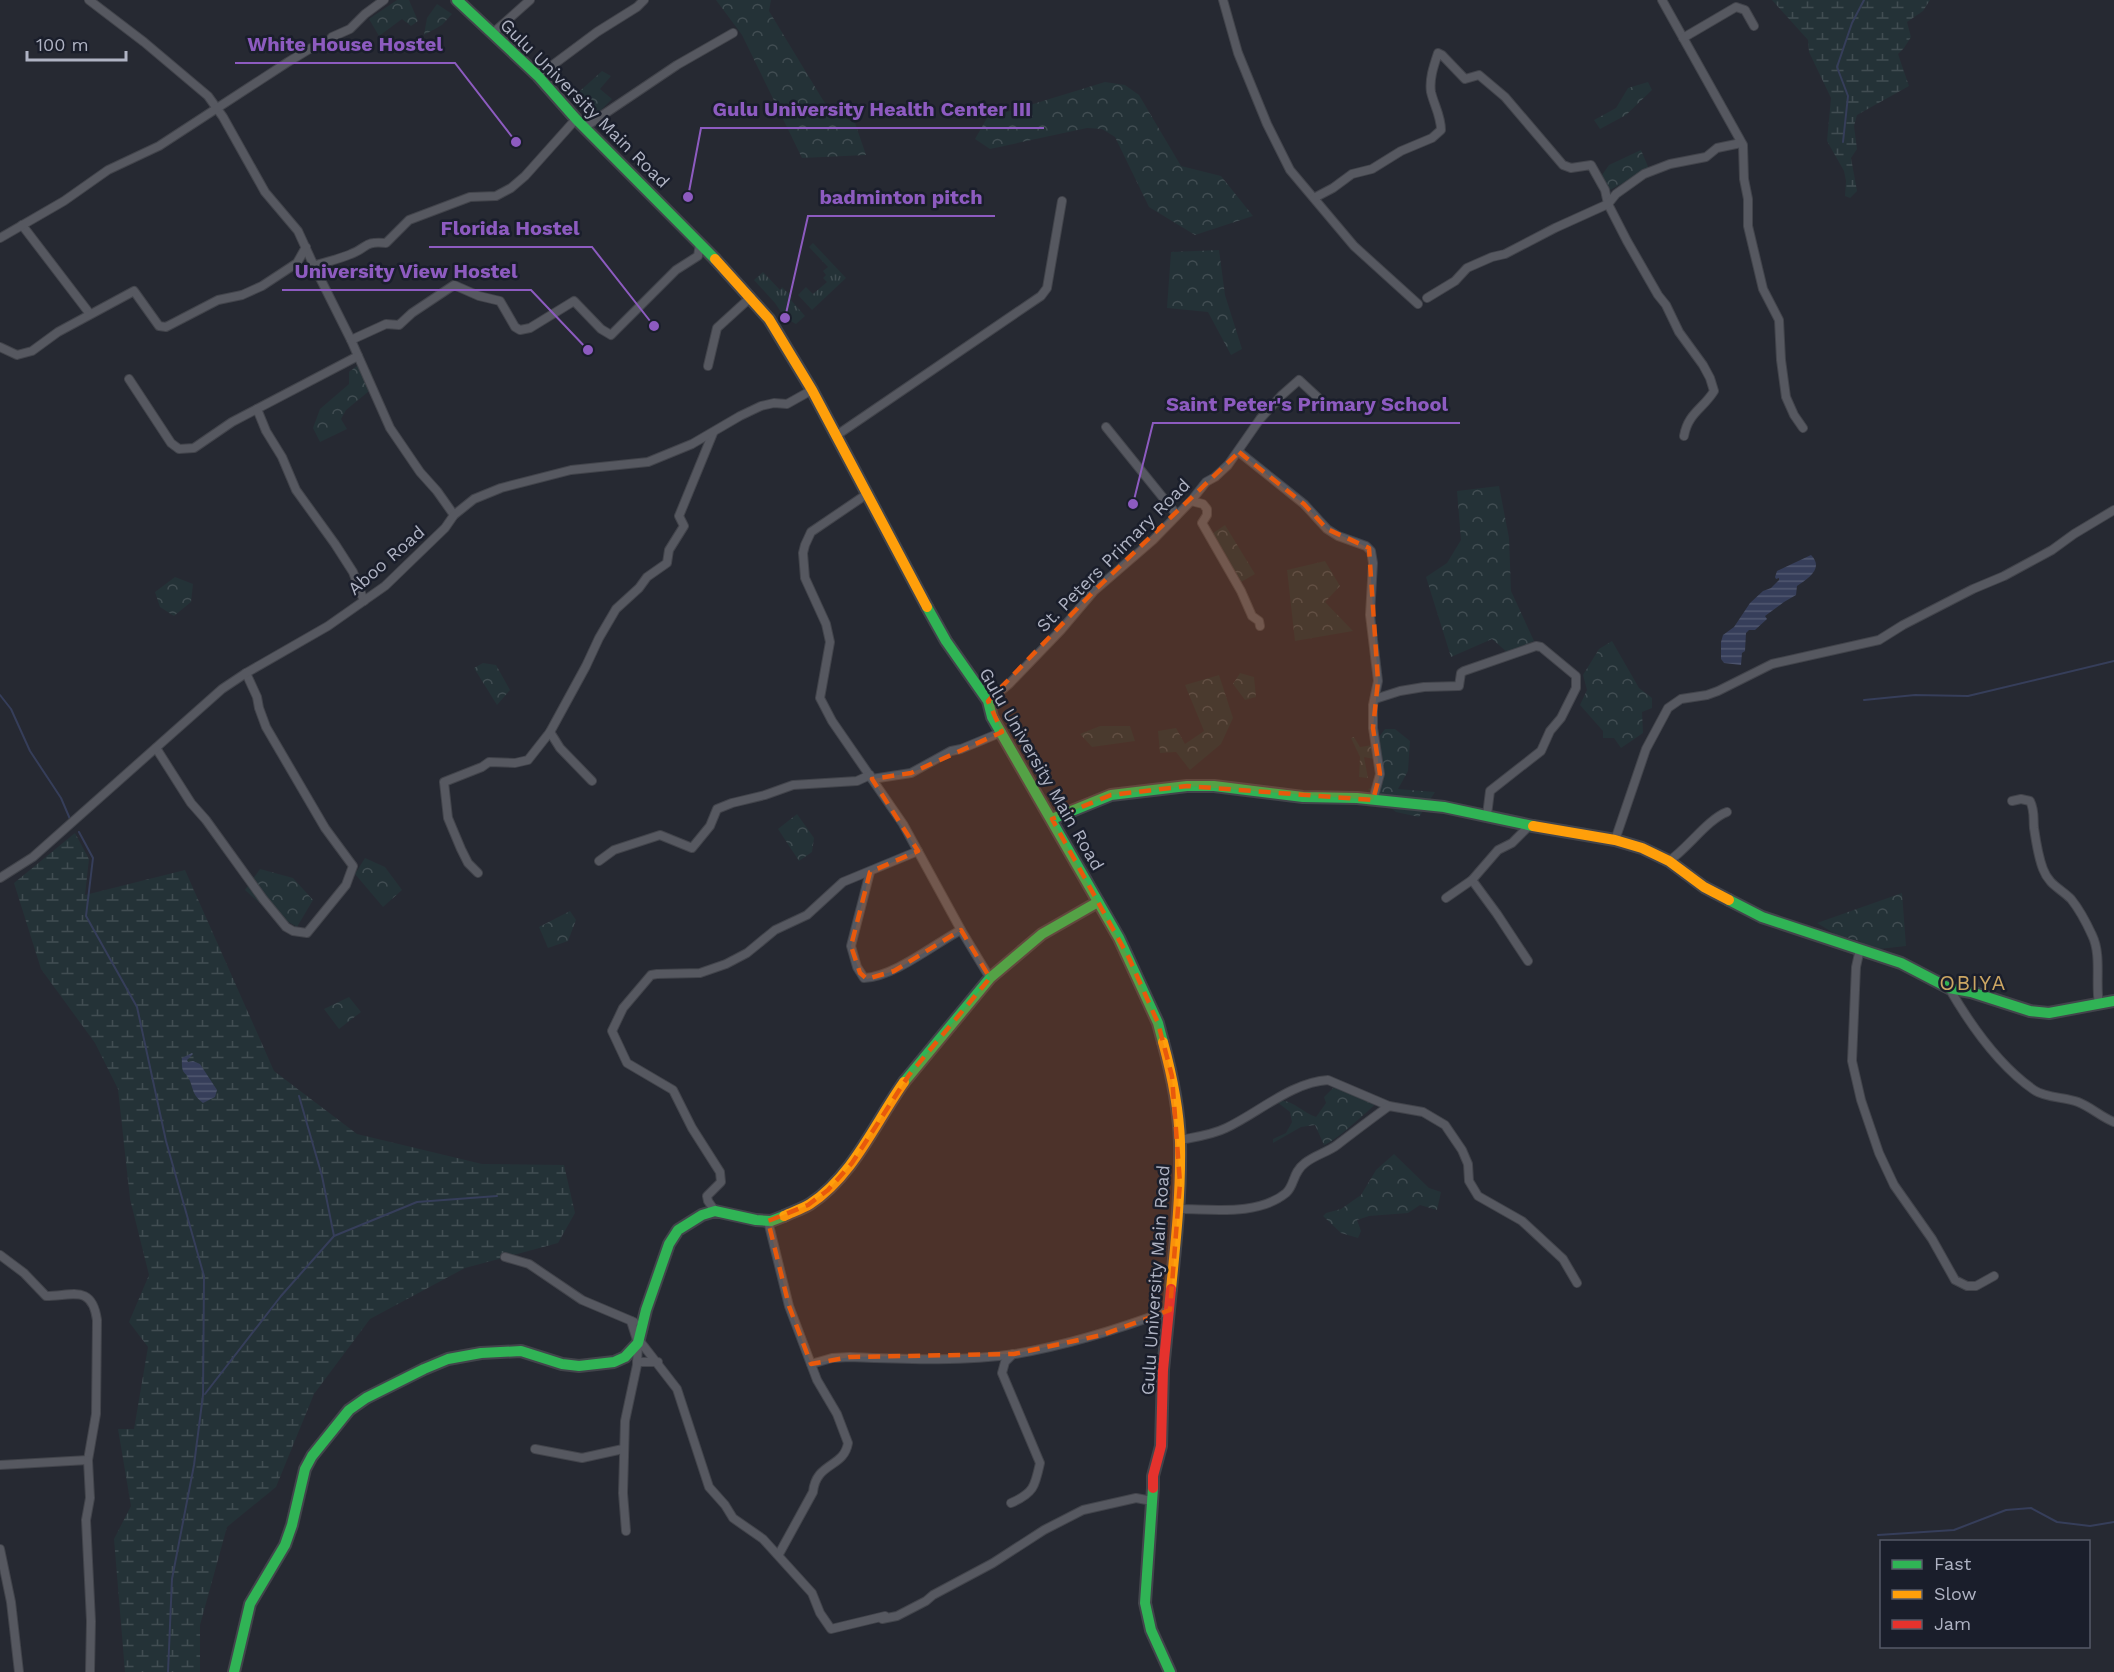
<svg xmlns="http://www.w3.org/2000/svg" width="2114" height="1672" viewBox="0 0 2114 1672" font-family="'Work Sans',sans-serif">
	<defs>
		<pattern id="grass-tufts" width="24" height="20" patternUnits="userSpaceOnUse" patternTransform="scale(1.5)"><rect width="24" height="20" fill="#243237"/><path d="M3 7l-1-3M5 7V3M7 7l1-3M15 17l-1-3M17 17v-4M19 17l1-3" fill="none" stroke="#414d52"/></pattern>
		<pattern id="forest-crowns" width="20" height="18" patternUnits="userSpaceOnUse" patternTransform="scale(1.5)"><rect width="20" height="18" fill="#243237"/><path d="M2 6a3 3 0 1 1 6 0M12 15a3 3 0 1 1 6 0" fill="none" stroke="#414d52"/></pattern>
		<pattern id="wetland-marsh" width="20" height="14" patternUnits="userSpaceOnUse" patternTransform="scale(1.5)"><rect width="20" height="14" fill="#243237"/><path d="M1 5h8M5 5V1M11 12h8M15 12V8" fill="none" stroke="#414d52"/></pattern>
		<pattern id="water-rules" width="6" height="5" patternUnits="userSpaceOnUse" patternTransform="scale(1.5)"><rect width="6" height="5" fill="#363e5a"/><path d="M0 2.5h6" fill="none" stroke="#515870"/></pattern>
	</defs>
	<rect width="100%" height="100%" fill="#262932"/>
	<g fill="url(#grass-tufts)">
		<path d="M813,243l33,35 -34,32 -14,-15 8,-8 7,7 14,-12 -4,-4 3,-3 -3,-4 5,-4 -19,-20z"/>
		<path d="M763,272l17,18 2,-3 10,10 -2,2 15,17 -9,8 -11,-6 -10,-15 -21,-23z"/>
	</g>
	<g fill="url(#forest-crowns)">
		<path d="M397,0h12l9,21 -7,5 -9,-7 -23,17 -10,-17z"/>
		<path d="M716,0h55l-2,11 60,99 26,13 11,32 -64,3 -60,-123z"/>
		<path d="M437,4l15,10 -10,11 -18,10 3,-17z"/>
		<path d="M602,71l9,5 -11,13 12,10 -21,21 -21,-20z"/>
		<path d="M1105,82l20,3 14,10 42,71 40,10 32,40 -58,19 -46,-28 -34,-70 -13,-8 -15,-1 -97,21 -15,-10 12,-21z"/>
		<path d="M1648,82l4,8 -26,25 -26,14 -6,-9 22,-12 12,-20z"/>
		<path d="M1641,150l8,19 -39,21 -8,-15 7,-10z"/>
		<path d="M1219,250l6,45 17,54 -11,6 -23,-43 -41,-4 4,-56z"/>
		<path d="M362,362l9,9 3,16 -28,23 -5,9 6,10 -27,13 -7,-14 7,-19 29,-25v-12z"/>
		<path d="M1499,486l10,52 2,53 23,50 -26,12 -16,-14 -41,18 -25,-80 21,-14 14,-23 -4,-49z"/>
		<path d="M1225,525l30,49 -21,12 -28,-48z"/>
		<path d="M1325,561l15,25 -15,16 28,29 -58,10 -8,-71z"/>
		<path d="M175,577l18,7 -2,18 -17,14 -14,-9 -5,-15z"/>
		<path d="M1612,641l27,47 13,10v10l-10,4 1,21 -22,15 -7,-10h-11v-7l-23,-26 7,-15 -4,-15 16,-26z"/>
		<path d="M483,663l13,2 14,25 -13,15 -23,-37z"/>
		<path d="M1240,673l14,4 2,20 -11,3 -12,-16z"/>
		<path d="M1219,675l14,43 -12,26 -31,26 -14,-18 -16,1 -2,-22 18,-3 9,16 19,-13 -19,-46z"/>
		<path d="M1100,726h30l5,15 -43,6 -12,-13z"/>
		<path d="M1385,729h10l15,12 -2,30 -10,18 37,3 -16,25 -23,-5 -28,-23 15,-6v-22l-19,-4 4,21 -9,-1 1,-20 -9,-19 3,-1 6,10 13,-2z"/>
		<path d="M797,814l17,24 -2,14 -13,9 -21,-32z"/>
		<path d="M365,858l20,9 17,23 -19,17 -28,-33z"/>
		<path d="M260,869l33,9 20,22 -16,27 -33,-20 -19,-17z"/>
		<path d="M1902,893l4,53 -36,4 -10,-9 -23,-6 -20,-12z"/>
		<path d="M570,911l6,9 -8,21 -20,7 -9,-21z"/>
		<path d="M349,997l12,15 -22,17 -15,-20z"/>
		<path d="M1334,1087l42,17c-12,10 -40,37 -52,41l-9,-20 -14,2 -28,16v-4l13,-6 6,-11 -2,-10 -13,-10c14,-5 24,10 39,15l10,-14 -2,-6z"/>
		<path d="M1394,1154l35,34 12,4 -4,18 -17,-5 -12,8 -39,3 -12,4 4,11 -3,7 -17,-5 -18,-17 3,-3 15,-4 20,-14 15,-25z"/>
	</g>
	<g fill="url(#wetland-marsh)">
		<path d="M1772,0h158l-7,11 -16,11 4,15 -7,11 -6,6 11,32 -52,29 -3,11 3,23 -6,9 6,33 -7,7 -5,-2 1,-15 -2,-10 -17,-30 4,-43 -22,-46 -1,-12z"/>
		<path d="M75,833l14,26 -4,36 100,-25 89,201 83,63 125,30 82,1 11,48 -17,30 -93,25 -95,51 -56,75 -38,93 -49,40 -27,98v47h-75l-11,-133 17,-33 -13,-77h16l14,-82 -19,-25 20,-47 -19,-76 -12,-110 -23,-46 -54,-74 -27,-86z"/>
	</g>
	<g fill="url(#water-rules)">
		<path d="M1811,555c13,13 -2,23 -14,31l-1,9 -12,7 -19,14 2,3 -12,11h-6l-3,3 -1,18 -3,2 -1,12 -17,-2 -3,-4v-17l2,-7 11,-8 16,-24 13,-12 8,-3 8,-8v-2l-3,1 -1,-2 2,-6z"/>
		<path d="M192,1053l1,1 -6,6 1,2 5,-1 7,3 17,26 -2,7 -12,6c-10,-8 -9,-11 -13,-22 -4,-11 -9,-4 -8,-23z"/>
	</g>
	<g fill="none" stroke-linecap="round" stroke-linejoin="round">
		<g stroke="#363e5a" stroke-width="2">
			<path d="M1843,142l5,-46 -11,-29 15,-44 12,-23"/>
			<path d="M0,695l11,14 19,42 31,47 9,21"/>
			<path d="M1864,700l51,-5 53,1 146,-35"/>
			<path d="M79,832l14,26 -7,58 51,91 29,134 38,135 -1,119 -9,70 -22,114 -4,93"/>
			<path d="M334,1236l83,-34 80,-6"/>
			<path d="M205,1394l76,-98 53,-60 -12,-60 -23,-80"/>
			<path d="M1878,1535l76,-5 52,-20 25,-2 26,14 33,4 24,-4"/>
		</g>
		<g stroke="#42444b" stroke-width="10">
			<g id="street">
				<path d="M89,0l55,42 64,54 15,21 42,75 33,39 16,35c12,-4 25,-7 37,-12 18,-7 12,-13 35,-11l23,-23 61,-23 26,-1 15,-8 14,-12 51,-57"/>
				<path d="M1223,0l15,53 29,71 23,46 64,76 64,58"/>
				<path d="M1662,0l81,145 1,34 4,20v27l15,63 16,31 2,40 5,37 8,18 9,13"/>
				<path d="M493,33l37,-33"/>
				<path d="M1683,38l53,-31 9,3 9,16"/>
				<path d="M538,76l59,-44 40,-25 7,-7"/>
				<path d="M585,127l92,-62 56,-32"/>
				<path d="M1314,198l19,-10 19,-14 20,-5 29,-18 31,-13 9,-8c0,-14 -7,-25 -10,-38 -2,-13 3,-27 7,-39l4,2 23,24 14,-4 26,22 58,68 8,3 20,-3 14,25 3,14 19,37 31,54 8,10 13,27 24,33 7,13 4,13c-11,18 -26,22 -30,45"/>
				<path d="M22,225l68,89"/>
				<path d="M0,238l64,-37 44,-31 51,-24 129,-84 23,-14 16,-4 5,-7 18,-8 15,-15 19,-14"/>
				<path d="M314,266l37,74 39,88 30,44 17,19 17,24"/>
				<path d="M1427,298l28,-17 12,-13 25,-11 13,-3 50,-26 53,-24 8,-10 28,-20 26,-10 36,-7 11,-9 24,-5"/>
				<path d="M351,340l35,-16 13,1 13,-12 42,-28 25,11 21,5 15,26 5,3 10,-2 44,-27 27,28 10,6 65,-65 22,-14 2,-12"/>
				<path d="M0,347l17,8 15,-4 26,-19 76,-41 25,35 7,1 52,-27 24,-5 20,-9 35,-23 9,-16"/>
				<path d="M708,366l9,-38 34,-31"/>
				<path d="M129,379l42,64 8,6 15,-1 38,-26 126,-66"/>
				<path d="M257,409l9,22 16,26 14,33 39,54 18,28 11,29"/>
				<path d="M1106,427l71,88"/>
				<path d="M837,435l204,-139 6,-8 15,-87"/>
				<path d="M1239,452l65,52 23,25 11,7 28,10 5,5 2,12 -3,52 8,66 -5,24v23l7,46 -7,26"/>
				<path d="M867,494l-56,38 -6,13 -2,8 2,25 21,46 4,18 -10,56 12,23 71,103 58,106 29,48"/>
				<path d="M1191,501l12,3 4,5v6l-5,8 39,68 11,25 7,5 1,5"/>
				<path d="M1375,699l25,-8 24,-4 35,-1 2,-13 3,-2 72,-25 5,1 35,29v12l-15,30 -11,13 -9,20 -51,40 -3,24"/>
				<path d="M988,701l21,-17 52,-54 33,-39 59,-51 38,-39 15,-19 9,-5 13,-12 32,-46 22,-24 17,-15 28,26"/>
				<path d="M550,732l10,16 32,33"/>
				<path d="M156,748l35,55 15,17 57,79 23,28 7,4 14,2 39,-48 7,-19 -28,-38 -59,-101 -7,-19 -2,-11 -11,-24"/>
				<path d="M872,779l39,-6 40,-22 10,-2 41,-17"/>
				<path d="M2012,801l9,-2 9,2c5,10 3,17 4,27 2,14 4,28 9,41 6,16 17,19 28,30 8,10 16,25 21,36 10,20 3,48 7,69"/>
				<path d="M1615,840l31,-91 22,-41 13,-9 26,-4 11,-4 54,-27 107,-24 24,-15 70,-36 31,-13 48,-26 22,-16 40,-24"/>
				<path d="M599,861l15,-11 46,-15 32,13 18,-22 7,-17 15,-6 33,-8 28,-10 64,-4 13,-6"/>
				<path d="M1669,861c19,-13 39,-42 58,-49"/>
				<path d="M870,872l-19,74 6,21 7,11c30,-1 70,-34 97,-48"/>
				<path d="M478,873l-10,-10 -7,-14 -13,-31 -4,-36 38,-15 7,-5 26,1 13,-3 22,-28 36,-66 13,-28 17,-29 23,-21 8,-11 20,-14 2,-13 15,-24 -5,-10 34,-83"/>
				<path d="M0,878l33,-21 189,-168 24,-16 82,-47 57,-40 60,-58 9,-13 20,-16 27,-11 70,-18 77,-8 44,-18 48,-28 21,-10 13,-3 13,1 25,-14"/>
				<path d="M1472,880l25,34 31,47"/>
				<path d="M1446,898l26,-18 26,-30 14,-7 18,-18"/>
				<path d="M1860,949l-4,18 -4,94 9,39 18,53 15,32 38,54 23,41 12,6h9l18,-10"/>
				<path d="M1949,988c22,38 49,77 85,102 12,8 31,7 44,12 13,5 23,15 36,20"/>
				<path d="M1180,1140c15,-3 32,-5 46,-12 32,-15 66,-46 102,-48l61,26"/>
				<path d="M1179,1209c34,0 79,7 107,-16 9,-8 6,-20 19,-30 10,-8 23,-11 32,-18 17,-13 34,-26 52,-39l34,6 22,13 17,25 6,14 1,17 9,15 44,25 41,38 14,24"/>
				<path d="M715,1211l-7,-10 -1,-5 14,-14 -1,-10 -28,-44 -19,-38 -46,-27 -15,-32 11,-23 28,-33 6,-1 43,-1 26,-9 21,-11 28,-23 32,-15 36,-33 75,-31"/>
				<path d="M768,1221l21,85 28,74 20,34 11,29c-4,25 -32,19 -35,49l-34,62"/>
				<path d="M0,1255l24,18 22,23c26,0 46,-12 51,24l-1,94 -8,46 -88,5"/>
				<path d="M505,1257l24,7 53,36 52,22"/>
				<path d="M639,1340l38,49 32,98 16,18 8,13 30,21 49,54 8,20 11,16 54,-13 -3,3 15,-3 29,-15 7,-6 60,-32 51,-33 39,-20 53,-12 16,3"/>
				<path d="M637,1362h21"/>
				<path d="M811,1364l21,-6 18,-1c54,2 111,5 165,-3 54,-9 104,-25 155,-44"/>
				<path d="M535,1449l47,9 41,-9"/>
				<path d="M88,1460l2,38 -4,22 5,101 -1,51"/>
				<path d="M1011,1503c23,-10 24,-17 29,-40l-38,-90 3,-11 8,-8"/>
				<path d="M626,1531l-3,-38 2,-72 12,-56 1,-22 -7,-22"/>
				<path d="M0,1549l11,53 8,70"/>
			</g>
		</g>
		<g stroke="#42444b" stroke-width="14">
			<g id="fast">
				<path d="M457,0l81,76 38,43 139,140"/>
				<path d="M927,607l19,34 42,60 4,16 127,221 39,85 5,19"/>
				<path d="M1052,819l59,-24 76,-9h27l89,11 54,1 87,9 89,19"/>
				<path d="M1729,900l33,17 139,46 48,25 22,4 59,19 19,2 65,-12"/>
				<path d="M904,1082l86,-104 52,-44 56,-32"/>
				<path d="M1153,1488l-8,115 6,27 19,42"/>
				<path d="M234,1672l16,-68 35,-59 7,-20 13,-56 7,-13 37,-46 17,-12 58,-29 24,-10 33,-6 40,-2 41,13 17,2 35,-4 11,-5 13,-14 8,-33 23,-66 9,-14 24,-15 13,-4 41,9 15,1 13,-5"/>
			</g>
		</g>
		<g stroke="#42444b" stroke-width="14">
			<g id="slow">
				<path d="M715,259l54,60 43,71 115,217"/>
				<path d="M1533,826l82,14 27,8 27,13 35,26 25,13"/>
				<path d="M1163,1042c9,33 16,67 17,100 1,50 -4,98 -9,147"/>
				<path d="M784,1216c8,-4 18,-7 26,-12 43,-28 65,-81 94,-122"/>
			</g>
		</g>
		<g stroke="#42444b" stroke-width="14">
			<path id="jam" d="M1153,1488v-12l8,-30 2,-76 8,-81"/>
		</g>
		<use href="#street" stroke="#565860" stroke-width="8"/>
		<use href="#fast" stroke="#30b455" stroke-width="10"/>
		<use href="#slow" stroke="#ff9f0a" stroke-width="10"/>
		<use href="#jam" stroke="#e5322d" stroke-width="10"/>
	</g>
	<path fill="#e8590c" fill-opacity="0.2" stroke="#e8590c" stroke-width="4.5" stroke-dasharray="12 8" stroke-linejoin="round" d="M1239,452l65,52 23,25 42,19 9,133 -5,47 7,46 -7,26 -186,-14 -76,9 -59,24 77,139 29,65 14,53 8,107 -10,127 -68,25 -88,19 -164,3 -39,7 -22,-58 -21,-85 40,-16 20,-15 24,-27 57,-88 81,-97 -29,-48 -67,41 -27,8 -7,-6 -9,-27 19,-74 48,-21 -46,-72 39,-6 91,-41 -14,-31 106,-110z"/>
	<g text-anchor="middle" dominant-baseline="central" stroke-width="5" stroke-linejoin="round" paint-order="stroke">
		<g font-size="18" fill="#afb3c3" stroke="#1a1e2b">
			<text transform="translate(585 103) rotate(45)">Gulu University Main Road</text>
			<text transform="translate(1113 555) rotate(-45)">St. Peters Primary Road</text>
			<text transform="translate(386 560) rotate(-41)">Aboo Road</text>
			<text transform="translate(1042 769) rotate(60)">Gulu University Main Road</text>
			<text transform="translate(1155 1280) rotate(-86)">Gulu University Main Road</text>
		</g>
		<g font-size="21" letter-spacing="1.5" fill="#cba562" stroke="#1a1e2b">
			<text x="1973" y="982">OBIYA</text>
		</g>
	</g>
	<path fill="none" stroke="#8d5bc0" stroke-width="2" d="M516 142L455 63H235M688 197L701 128H1044M785 318L808 216H995M654 326L592 247H429M588 350L531 290H282M1133 504L1153 423H1460"/>
	<g fill="#8d5bc0" stroke="#1a1e2b" stroke-width="2">
		<circle cx="516" cy="142" r="6"/>
		<circle cx="688" cy="197" r="6"/>
		<circle cx="785" cy="318" r="6"/>
		<circle cx="654" cy="326" r="6"/>
		<circle cx="588" cy="350" r="6"/>
		<circle cx="1133" cy="504" r="6"/>
	</g>
	<g font-size="20" text-anchor="middle" font-weight="bold" fill="#8d5bc0" stroke="#1a1e2b" stroke-width="5" stroke-linejoin="round" paint-order="stroke">
		<text x="345" y="51">White House Hostel</text>
		<text x="872" y="116">Gulu University Health Center III</text>
		<text x="901" y="204">badminton pitch</text>
		<text x="510" y="235">Florida Hostel</text>
		<text x="406" y="278">University View Hostel</text>
		<text x="1307" y="411">Saint Peter's Primary School</text>
	</g>
	<rect x="1880" y="1540" width="210" height="108" fill="#1a1e2b" stroke="#565a68" stroke-width="1.5"/>
	<rect x="1892" y="1560" width="30" height="9" fill="#30b455" stroke="#565a68" stroke-width="1.5"/>
	<text x="1934" y="1570" font-size="18" fill="#afb3c3">Fast</text>
	<rect x="1892" y="1590" width="30" height="9" fill="#ff9f0a" stroke="#565a68" stroke-width="1.5"/>
	<text x="1934" y="1600" font-size="18" fill="#afb3c3">Slow</text>
	<rect x="1892" y="1620" width="30" height="9" fill="#e5322d" stroke="#565a68" stroke-width="1.5"/>
	<text x="1934" y="1630" font-size="18" fill="#afb3c3">Jam</text>
	<path d="M27 51v9h99v-9" fill="none" stroke="#afb3c3" stroke-width="3"/>
	<text x="36" y="51" font-size="18" fill="#afb3c3" stroke="#1a1e2b" stroke-width="4.5" paint-order="stroke">100 m</text>
</svg>
